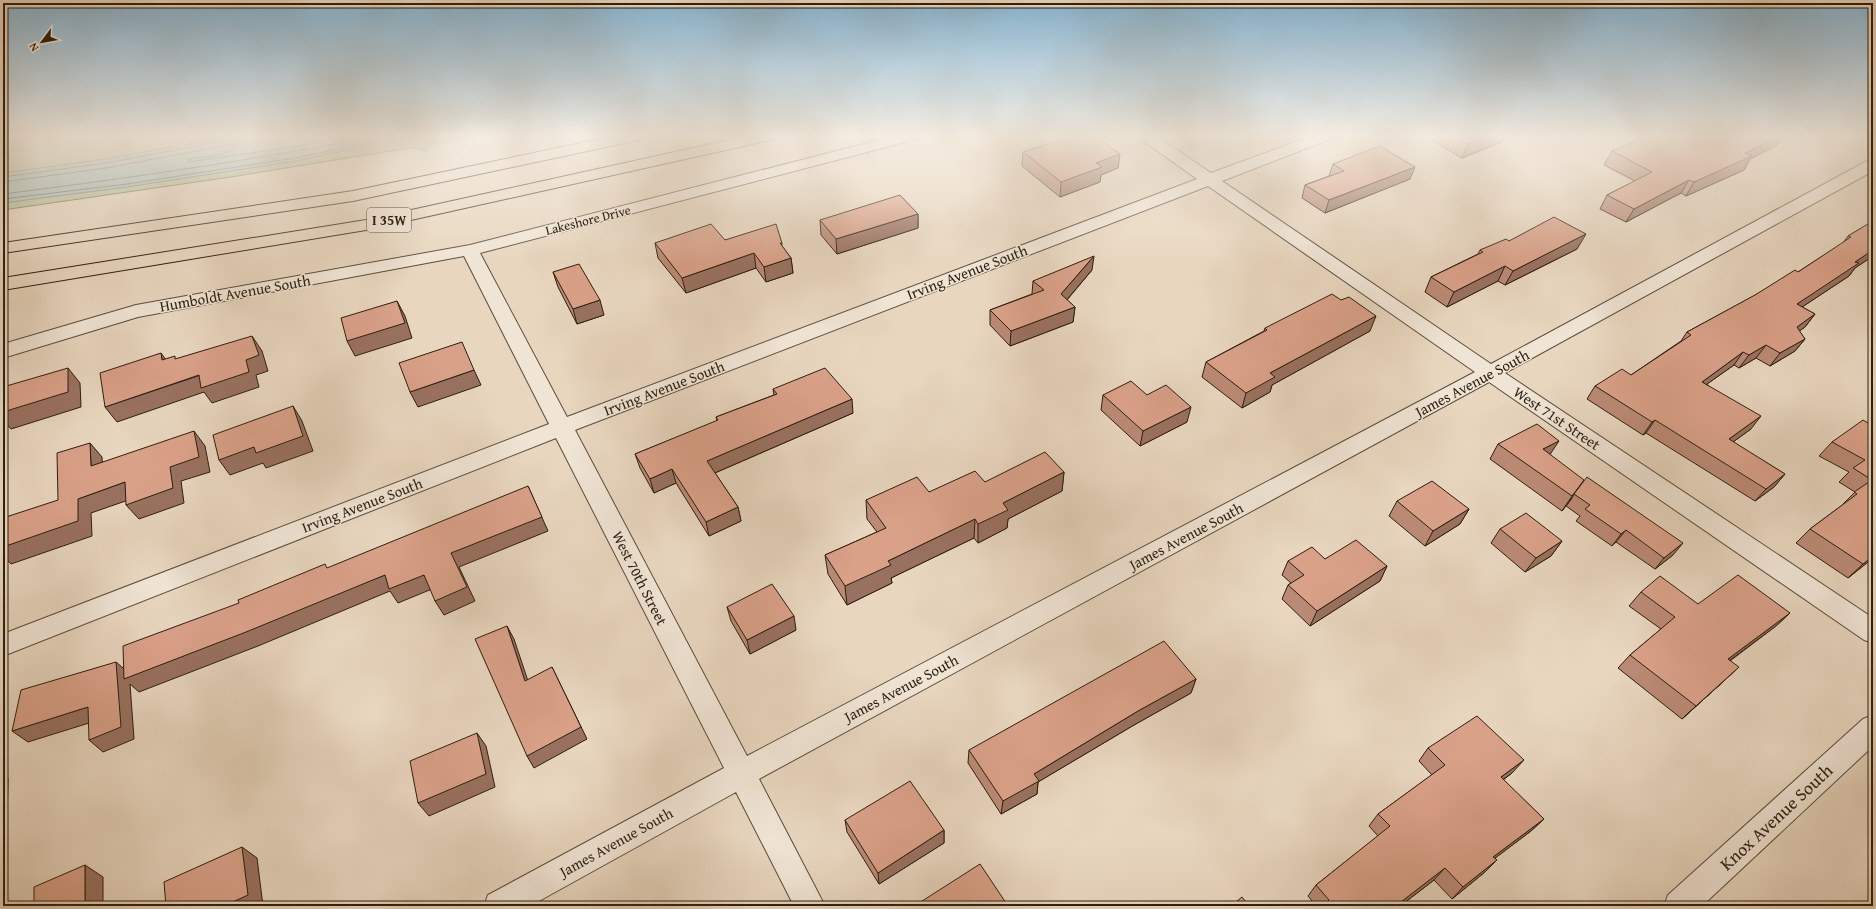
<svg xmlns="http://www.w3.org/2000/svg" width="1876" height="909" viewBox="0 0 1876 909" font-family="'Gentium Book Plus',serif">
	<rect width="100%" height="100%" fill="#e8d6bf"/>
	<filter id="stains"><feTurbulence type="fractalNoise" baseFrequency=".005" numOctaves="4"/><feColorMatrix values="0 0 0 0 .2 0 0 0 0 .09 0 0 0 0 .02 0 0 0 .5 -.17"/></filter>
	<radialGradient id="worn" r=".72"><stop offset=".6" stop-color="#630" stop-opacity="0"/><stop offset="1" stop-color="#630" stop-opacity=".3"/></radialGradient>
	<path fill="#b1bf96" stroke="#6e6f52" d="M3,135h486l-258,42 -228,33z"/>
	<path fill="#98b8b7" stroke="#6d7b74" d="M238,135h197l1,7 -11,9 -13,-3v-11l-116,24 -169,26 -124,16v-30l102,-14z"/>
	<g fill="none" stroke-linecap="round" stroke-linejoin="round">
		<g stroke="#626c63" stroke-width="1">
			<path d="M243,135c-6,22 -35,21 -54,24l-1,3 105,-15 58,-12"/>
			<path d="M3,177l103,-14 122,-23 4,-2v-3"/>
			<path d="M3,182l103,-14 123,-23 6,-3 2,-7"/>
			<path d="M3,194c127,-16 253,-34 378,-59"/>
			<path d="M3,199l124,-15 168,-26 110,-23"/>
		</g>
		<g stroke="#5b4d3b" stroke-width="2">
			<g id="minor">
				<path d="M899,135h24l-2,3 -441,115 87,164 630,-238 -58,-41 -2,-3h18l56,38 103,-38h21l-2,3 -111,43 269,183 376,-203 6,-2v12l-368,202 368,245v25l-9,-3 -375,-258 -730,397 66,127h-31l-58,-114 -206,114h-46l4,-11 236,-127 -168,-330 -553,218v-22l546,-210 -85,-168 -326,61 -135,41v-14l133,-39 334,-60zM1208,186l267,186 -728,384 -172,-326z"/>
				<path d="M1873,715v31l-171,160h-38l4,-11 195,-176z"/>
			</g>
		</g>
		<g stroke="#2c1f0f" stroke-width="2">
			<g id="highway">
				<path d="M619,135h28l-2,3 -6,2 -286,61 -350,52v-10l350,-52z"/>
				<path d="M752,135h27l-2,3 -6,2 -405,90 -363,60v-12l363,-58z"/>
			</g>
		</g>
		<use href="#minor" fill="#f0e4d5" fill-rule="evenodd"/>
		<use href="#highway" fill="#e8d6bf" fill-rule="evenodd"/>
	</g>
	<g fill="#bb8a76" stroke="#2c1f0f">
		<path d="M1435,135h70l-3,7 -40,16 -29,-17z"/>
		<path d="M1781,138l-4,7 -27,14 -6,11 -58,26 -5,-3 -55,29 -26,-13 7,-14 28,-14 -31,-16 8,-14z"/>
		<path d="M1023,152l97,2 -2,14 -17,7 -1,7 -40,15 -38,-31z"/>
		<path d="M1333,164l77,15 -85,34 -23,-15 3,-13 24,-9z"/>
		<path d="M918,214v14l-81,26 -16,-19 -1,-15z"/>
		<path d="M1873,221v35l-18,12 -6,8 -47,31 13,7 -10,13 -6,4 6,8 -10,12 -25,15 -14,-8 -17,10 -5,-3 -27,19 44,45 -18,13 52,32 -11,13 -19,14 -109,-68 -3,2 -56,-36 8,-13 36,-11 50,-34 6,-9 111,-60 45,-29 5,-7z"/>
		<path d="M725,240l57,3v3l9,12 2,15 -27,9 -10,-14 -70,25 -28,-35 -3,-15z"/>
		<path d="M1509,241l68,8 -72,36 -7,-4 -51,26 -22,-15 6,-15 47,-23 2,-4z"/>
		<path d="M1092,270l-25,30 8,7 -2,15 -63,24 -20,-21v-15l42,-16 1,-13z"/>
		<path d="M553,272l51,43 -27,9 -19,-37z"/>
		<path d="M1265,328l105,3 -98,54 -2,7 -28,16 -40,-31 4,-15 58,-31z"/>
		<path d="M773,389l80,24 -138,60 23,34 3,14 -32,15 -33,-53 -22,10 -14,-25 -5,-14 82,-33 -1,-4 58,-22z"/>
		<path d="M1103,395h44l40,27 -47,24 -39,-36z"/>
		<path d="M1873,426v132l-25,20 -52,-35 14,-14 31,-23 14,-14 -16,-10 10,-10 -30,-16 13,-14z"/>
		<path d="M1498,444l52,11 123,100 -18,14 -39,-27 -4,4 -36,-25 4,-5 -14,-10 6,-8 -10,13 -72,-52z"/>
		<path d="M1064,472l-2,19 -54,28 -1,9 -29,15 -4,-5 -83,40 1,5 -45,22 -19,-31 -3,-19 52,-23 -10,-13 -1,-19 63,-8 56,-10z"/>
		<path d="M1397,501l72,8 -9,15 -35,22 -36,-30z"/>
		<path d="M1500,529l62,12 -11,15 -26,16 -34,-29z"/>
		<path d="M1325,559l62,7 -7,15 -70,45 -28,-27 6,-14 3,-2 -9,-8 6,-14z"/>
		<path d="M1641,592l57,12 92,9 -14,13 -46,35 -5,19 -43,39 -64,-51 12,-13 31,-26 -32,-23z"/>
		<path d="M727,607l69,23 -46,24 -19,-33z"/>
		<path d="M1196,679l-5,14 -57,32 -96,57 -1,12 -36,20 -33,-51 1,-13z"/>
		<path d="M1428,748l84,25 -9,7 41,39 -13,12 -36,27 2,2 -12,12 -33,27 -18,-19 -31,24 1,2h-88l-8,-10 8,-11 62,-49 -9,-10 9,-12 54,-39 -13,-14z"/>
		<path d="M845,820l99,10v13l-65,41 -32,-52z"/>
	</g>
	<g fill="#997160" stroke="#2c1f0f">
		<path d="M1491,135h14l-3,7 -40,16 6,-14z"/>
		<path d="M1776,135h13l-8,3 -4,7 -27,14 -6,11 -58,26 8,-14z"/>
		<path d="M1120,154l-2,14 -17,7 -1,7 -40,15 1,-15 35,-19z"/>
		<path d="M1415,167l-5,12 -85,34 4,-13z"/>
		<path d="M1689,180l-8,13 -55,29 8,-13z"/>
		<path d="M918,214v14l-81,26 -1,-15z"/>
		<path d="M1586,234l-9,15 -72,36 8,-14z"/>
		<path d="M1873,250v6l-18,12 -6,8 -62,41 10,-13 58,-42z"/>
		<path d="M754,253l2,15 -70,25 -4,-15z"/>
		<path d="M1094,256l-2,14 -33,39 2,-15z"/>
		<path d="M791,258l2,15 -27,9 -2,-15z"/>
		<path d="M1505,266l-7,15 -51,26 7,-15z"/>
		<path d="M600,300l4,15 -27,9 -4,-15z"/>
		<path d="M397,301l8,15 7,22 -57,18 -8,-15z"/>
		<path d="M1075,307l-2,15 -63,24 1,-15z"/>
		<path d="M1815,314l-10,13 -18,13 10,-13z"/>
		<path d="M1376,316l-6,15 -98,54 -2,7 -28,16 4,-15 24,-20z"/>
		<path d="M252,336l10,15 6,20 -12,4 3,12 -47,16 -8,-11 -87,30 -12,-15 141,-47z"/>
		<path d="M1805,339l-10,12 -25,15 10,-13z"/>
		<path d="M1766,345l-10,13 -17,10 10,-13z"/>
		<path d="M1743,352l-9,13 -41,29 9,-12z"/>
		<path d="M161,353l11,15 -10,-8z"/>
		<path d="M68,368l12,15 1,24 -70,22 -8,-9v-8z"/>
		<path d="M474,370l7,15 -63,22 -8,-15z"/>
		<path d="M852,399l1,14 -143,62 -3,-14z"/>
		<path d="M293,406l9,15 11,30 -47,17 -3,-5 -33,12 -11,-15z"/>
		<path d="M1191,407l-4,15 -47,24 3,-15z"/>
		<path d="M1761,416l-10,13 -32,23 10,-13z"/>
		<path d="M1655,420l-9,13 -3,2 9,-13z"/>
		<path d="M194,431l11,15 5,26 -29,9 3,22 -45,16 -13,-14 44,-38z"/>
		<path d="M1559,441l-10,15 -6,-7z"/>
		<path d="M90,443l12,14 1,23 -12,-14z"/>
		<path d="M672,469l4,14 -22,10 -4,-14z"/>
		<path d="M1064,472l-2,19 -54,28 -1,9 -29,15v-19l25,-21z"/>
		<path d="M1785,474l-11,13 -19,14 11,-12z"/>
		<path d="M1584,480l-10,15 -12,16 10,-15z"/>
		<path d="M125,482l12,15 -46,16 1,23 -81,28 -8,-8v-9l75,-48z"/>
		<path d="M528,486l20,45 -89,36 16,34 -31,14 -9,-14 16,-48z"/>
		<path d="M738,507l3,14 -32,15 -3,-14z"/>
		<path d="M1469,509l-9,15 -35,22 8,-15z"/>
		<path d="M975,519l-1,19 -83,40 1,5 -45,22 -2,-19 43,-25z"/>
		<path d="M1626,530l-10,12 -4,4 9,-12z"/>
		<path d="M1562,541l-11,15 -26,16 11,-14z"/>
		<path d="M1683,543l-10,12 -18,14 9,-11z"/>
		<path d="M1873,556v2l-25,20 15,-14z"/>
		<path d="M1387,566l-7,15 -70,45 7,-15z"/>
		<path d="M385,575h39l8,14 -34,14 -8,-12 -132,55 -119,46 -9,-8 4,55 -31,13 -14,-12 27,-78 13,11z"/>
		<path d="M1790,613l-14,13 -62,46 14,-13z"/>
		<path d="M794,616l2,14 -46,24 -3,-14z"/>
		<path d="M507,626l7,13 18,54 -7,-12z"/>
		<path d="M552,667l35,72 -53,29 -7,-12z"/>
		<path d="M1739,667l-14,13 -43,39 14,-13z"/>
		<path d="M1196,679l-5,14 -57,32 -96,57 -1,12 -36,20 2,-13 31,-27 104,-63z"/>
		<path d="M88,707l14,12 -74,23 -16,-11z"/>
		<path d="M477,733l9,13 9,41 -66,29 -11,-13z"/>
		<path d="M1524,760l-12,13 -23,17 12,-13z"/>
		<path d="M3,774l5,4 -1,45 -4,2z"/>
		<path d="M1544,819l-13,12 -49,37 11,-11z"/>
		<path d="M944,830v13l-65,41 -1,-11z"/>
		<path d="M242,847l15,11 6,48h-39z"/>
		<path d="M1497,860l-12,12 -33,27 11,-12z"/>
		<path d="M85,865l18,12v29h-18z"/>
		<path d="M1445,868l-11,12 -34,26 1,-4z"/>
	</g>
	<g fill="#daa189" stroke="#2c1f0f">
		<path d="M1074,135h19l27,19 -24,9 6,4 -41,15 -38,-30z"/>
		<path d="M1452,135h39l-23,9z"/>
		<path d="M1651,135h130l-36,18 7,3 -58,26 -5,-2 -55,29 -27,-14 45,-23 -40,-21z"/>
		<path d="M1380,146l35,21 -86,33 -24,-15 39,-14 -11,-7z"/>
		<path d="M900,195l18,19 -82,25 -16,-19z"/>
		<path d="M1554,217l32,17 -73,37 -8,-5 -51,26 -23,-15 52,-25 -3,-2 26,-11 3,2z"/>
		<path d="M1873,221v29l-18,12 4,1 -62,41 18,10 -18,13 8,12 -25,14 -14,-8 -17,10 -6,-3 -41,30 59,34 -32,23 56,35 -19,15 -111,-69 -3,2 -57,-36 27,-17 9,6 60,-40 -4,-3 68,-37 40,-25 3,2 53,-35 -3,-1z"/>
		<path d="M711,224l14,16 51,-16 6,19h-2l11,15 -27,9 -10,-14 -72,25 -27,-35z"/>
		<path d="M1094,256l-33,38 14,13 -64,24 -21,-21 54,-20 -11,-9z"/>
		<path d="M579,264l21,36 -27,9 -20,-37z"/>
		<path d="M1332,294l9,6 8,-3 27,19 -106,57 5,4 -29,16 -40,-31 61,-32 -2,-2z"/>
		<path d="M397,301l8,22 -58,18 -6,-23z"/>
		<path d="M252,336l7,19 -13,5 3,12 -48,16 -2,-13 -94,32 -5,-34 61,-20 1,7 13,-4v3z"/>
		<path d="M462,342l12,28 -64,22 -11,-29z"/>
		<path d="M68,368v24l-65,20v-25z"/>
		<path d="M825,368l27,31 -145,62 31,46 -32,15 -34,-53 -22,10 -15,-25 83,-34 -2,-3 61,-23 -4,-5z"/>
		<path d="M1131,381l16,14 19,-10 25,22 -48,24 -40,-36z"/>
		<path d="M293,406l10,30 -47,17 -2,-6 -35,13 -6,-25z"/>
		<path d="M1863,420l10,6v130l-10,8 -53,-35 47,-35 -3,-2 18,-12 -19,-12 12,-8 -33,-18z"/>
		<path d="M1537,424l22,17 -16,8 41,31 -12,16 -74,-52z"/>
		<path d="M194,431l5,26 -29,10 3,21 -47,17 -1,-23 -47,17v22l-75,26v-29l55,-18 -1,-47 33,-10 1,23z"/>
		<path d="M1045,452l19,20 -61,31 5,7 -30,14 -3,-5 -87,42 3,4 -46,21 -20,-31 61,-27 -20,-28 51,-23 12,15 46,-21 10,11z"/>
		<path d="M1587,477l96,66 -19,15 -38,-28 -5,4 -36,-25 5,-4 -16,-11z"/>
		<path d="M1432,481l37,28 -36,22 -36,-30z"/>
		<path d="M528,486l14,31 -91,36 16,34 -32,14 -11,-26 -35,14 -4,-14 -139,57 -122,47 -1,-33 116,-43 -1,-3 87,-36 2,4z"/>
		<path d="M1526,513l36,28 -26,17 -36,-29z"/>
		<path d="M1356,540l31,26 -70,45 -29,-26 16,-10 -16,-14 24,-14 13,12z"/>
		<path d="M1738,575l52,38 -62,46 11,8 -43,39 -66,-51 45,-38 -34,-25 19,-16 38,28z"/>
		<path d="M772,584l22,32 -47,24 -20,-33z"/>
		<path d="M507,626l18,55 27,-14 29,60 -54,29 -52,-117z"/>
		<path d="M1164,641l32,38 -58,32 -104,63 5,7 -36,20 -34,-51z"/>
		<path d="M116,662l5,65 -32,13 -1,-33 -76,24 9,-41z"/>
		<path d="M1477,716l47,44 -23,17 43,42 -51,38 4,3 -34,27 -18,-19 -44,34 3,4h-82l7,-6 -13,-15 74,-59 -12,-12 67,-49 -17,-17z"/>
		<path d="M477,733l9,41 -68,29 -8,-42z"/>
		<path d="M910,781l34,49 -66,43 -33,-53z"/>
		<path d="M242,847l6,48 -24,11h-58l-2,-24z"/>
		<path d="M980,864l28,42h-87l-2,-3z"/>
		<path d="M85,865v41h-51v-19z"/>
		<path d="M1242,897l7,9h-18z"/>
	</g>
	<linearGradient id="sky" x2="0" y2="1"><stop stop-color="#88b6d4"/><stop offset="0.52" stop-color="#f5ede2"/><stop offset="1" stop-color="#f5ede2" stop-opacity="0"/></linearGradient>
	<rect width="1876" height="262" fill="url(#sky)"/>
	<g text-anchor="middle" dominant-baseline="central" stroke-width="3" stroke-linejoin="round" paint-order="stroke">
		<g font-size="13" fill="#2c1f0f" stroke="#f0e4d5">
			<text transform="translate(588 220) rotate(-14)">Lakeshore Drive</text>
		</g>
		<rect fill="#f0e4d5" stroke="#675a4a" stroke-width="1" x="367" y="208" width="44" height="24" rx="3"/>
		<g font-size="14" font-weight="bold" fill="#2c1f0f">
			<text x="389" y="220">I 35W</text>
		</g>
		<g font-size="15" fill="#2c1f0f" stroke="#f0e4d5">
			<text transform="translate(967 272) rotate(-21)">Irving Avenue South</text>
			<text transform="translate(235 293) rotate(-10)">Humboldt Avenue South</text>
			<text transform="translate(1472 383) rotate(-28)">James Avenue South</text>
			<text transform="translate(664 388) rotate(-21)">Irving Avenue South</text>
			<text transform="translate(1557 418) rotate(34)">West 71st Street</text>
			<text transform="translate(362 505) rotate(-21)">Irving Avenue South</text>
			<text transform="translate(1186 536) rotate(-28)">James Avenue South</text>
			<text transform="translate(640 578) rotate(63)">West 70th Street</text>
			<text transform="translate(901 688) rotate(-28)">James Avenue South</text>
			<text transform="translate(616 842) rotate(-29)">James Avenue South</text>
		</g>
		<g font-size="18" fill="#2c1f0f" stroke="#f0e4d5">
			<text transform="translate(1776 817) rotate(-43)">Knox Avenue South</text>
		</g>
	</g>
	<rect width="1876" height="909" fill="none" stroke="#e8d6bf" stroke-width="16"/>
	<rect x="4" y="4" width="1868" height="901" fill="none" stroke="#2c1f0f" stroke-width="2"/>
	<rect x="8" y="8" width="1860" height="893" fill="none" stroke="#2c1f0f"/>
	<g transform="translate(42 42) rotate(238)" stroke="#f0e4d5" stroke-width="3" paint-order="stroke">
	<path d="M0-3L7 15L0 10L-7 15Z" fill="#2c1f0f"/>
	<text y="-6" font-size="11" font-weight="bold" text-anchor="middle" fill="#2c1f0f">N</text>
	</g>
	<rect width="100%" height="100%" filter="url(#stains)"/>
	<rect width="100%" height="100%" fill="url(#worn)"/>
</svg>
